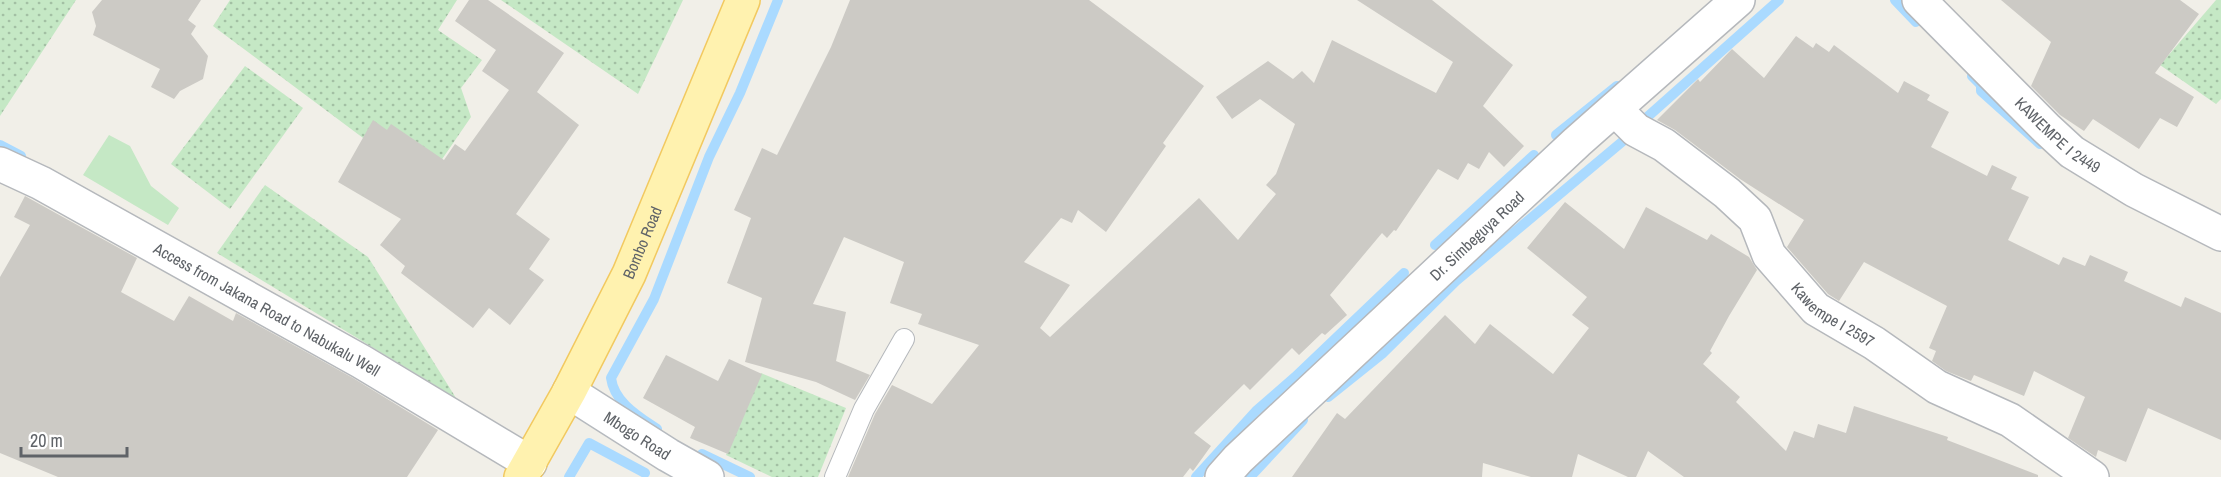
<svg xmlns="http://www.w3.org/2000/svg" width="2221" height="477" viewBox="0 0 2221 477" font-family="'Archivo Narrow',sans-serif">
	<defs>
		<pattern id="grass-dots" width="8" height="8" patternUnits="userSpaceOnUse" patternTransform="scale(1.5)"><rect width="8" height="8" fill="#c5e8c5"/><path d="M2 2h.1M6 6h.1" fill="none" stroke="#a3c0a4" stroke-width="1.8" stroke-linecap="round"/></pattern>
	</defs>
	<rect width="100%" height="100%" fill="#f1efe8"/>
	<g fill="url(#grass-dots)">
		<path d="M0,0h76l-76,116z"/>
		<path d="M230,0h227l-19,30 44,30 -21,28 10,29 -35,51 -14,14 -209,-156z"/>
		<path d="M501,0h182l-45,94z"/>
		<path d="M2216,0h5v99l-5,5 -56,-39z"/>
		<path d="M245,66l58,42 -73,101 -59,-45z"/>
		<path d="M265,185l103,72 88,141 -239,-145z"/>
		<path d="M761,373l85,35 -28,69h-46l-46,-22z"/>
	</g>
	<path fill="#c5e8c5" d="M109,135l21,11 21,40 28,22 -11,17 -85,-50z"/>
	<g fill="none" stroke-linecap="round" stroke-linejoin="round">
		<g stroke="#aadaff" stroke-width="10">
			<path d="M1895,0l21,22"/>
			<path d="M1972,76l9,9v6l59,53"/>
			<path d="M1645,119l134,-119"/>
			<path d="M1556,135l61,-49"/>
			<path d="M0,145l21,11"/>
			<path d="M1435,245l99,-90"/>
			<path d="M1328,397l55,-44 73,-72 173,-145"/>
			<path d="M657,429c-19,-13 -43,-27 -46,-51l43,-79 55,-142 31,-64 38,-93"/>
			<path d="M702,454l48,23"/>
			<path d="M569,477l20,-34 56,30"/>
			<path d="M1196,477l60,-66 39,-34 109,-104"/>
			<path d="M1250,477l53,-57"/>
		</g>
	</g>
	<g fill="#cccac5">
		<path d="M102,0h99l-13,20 8,6 -5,8 17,22 -5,23 -23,12 -6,8 -23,-12 9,-18 -67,-34 3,-9 -4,-14z"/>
		<path d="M469,0h19l76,53 -27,39 42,33 -63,89 34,25 -21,30 15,11 -34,45 -21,-17 -16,20 -72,-55 4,-7 -25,-21 21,-26 -63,-37 35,-62 14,10 4,-6 53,36 11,-16 10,7 44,-61 -27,-19 14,-21 -41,-29z"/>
		<path d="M850,0h239l115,86 -41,57 3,3 -60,86 -28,-22 -6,13 -11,-5 -37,44 46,23 -30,43 10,9 149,-139 39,42 38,-46 -10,-9 10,-11 19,-50 -35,-25 -28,20 -16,-22 52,-36 25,18 9,-8 12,12 18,-43 104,53 17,-31 -96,-62h75l81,65 -30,41 41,40 -20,21 -15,-15 -10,17 -11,-6 -10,17 -20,-11 -42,62 -2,-1 -7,8 -5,-5 -52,62 17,20 -22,20 -3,-2 -23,22 -7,-7 -42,42 -6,-6 -50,49 17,13 -18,25 -3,-3 -7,9h-335l27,-63 17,-29 40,19 47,-59 -61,-21 4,-10 -32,-11 14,-41 -60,-25 -31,67 33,8 -10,49 34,14 -15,25 -39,-18 -71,-20 17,-64 -35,-15 24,-65 -17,-8 28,-62 15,7 54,-108z"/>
		<path d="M2001,0h179l19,14 -44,59 39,24 -17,30 -17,-9 -21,31 -46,-30 -9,12 -24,-16 -29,-29 20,-44z"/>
		<path d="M1796,36l17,12 3,-5 13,9 5,-7 64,48 6,-12 26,14 -3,5 22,12 -18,35 56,29 5,-11 25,12 -6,12 18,8 -21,43 51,25 4,-8 22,9 5,-11 38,17 -4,9 57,26 4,-10 36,16v127l-73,-32 -22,54 -28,-12 -2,7 -28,-19 17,-41 -51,-26 -10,25 -50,-21 -3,6 -25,-10 -14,-10 4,-10 -7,-3 18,-42 -83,-44 -25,39 -11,-7 -41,-47 17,-27 -64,-41 -65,-49 -18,-10 41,-41 2,3 32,-33 32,29z"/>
		<path d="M25,196l112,62 -16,34 53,29 15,-25 44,25 3,-8 117,65 85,52 -31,47h-349l-58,-24v-176l30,-52 -16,-8z"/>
		<path d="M1565,202l59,47 22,-42 61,33 4,-6 38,23 8,13 -28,46 -19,35 2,2 -9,11 37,33 -4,5 50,49 8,-20 20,7 4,-14 28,9 8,-27 94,31 -1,3 91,35v2h-354l-36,-26 -12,26h-8l-50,-23 -6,23h-41l-48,-14 -1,14h-190l45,-64 8,6 100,-104 30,29 15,-20 63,50 36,-46 -17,-13 15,-18 -60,-49z"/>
		<path d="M666,355l52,26 11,-22 33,15 -34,80 -38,-16 5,-11 -52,-29z"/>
	</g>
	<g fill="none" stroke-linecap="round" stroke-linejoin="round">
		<g stroke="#b5b8bc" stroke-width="22">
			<path id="lane" d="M835,477l29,-68 40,-70"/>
		</g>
		<g stroke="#b5b8bc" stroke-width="36">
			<g id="street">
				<path id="s1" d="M1919,0l127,128 26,24 62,38 87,44"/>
				<path id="s2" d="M1615,109l21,21 28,15 63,48 28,26 14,36 47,54 58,34 63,44 73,33 82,57"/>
				<path id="s3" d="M0,164l41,19 321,179 168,101"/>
				<path id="s4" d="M1222,477l16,-18 339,-317 161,-142"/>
			</g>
		</g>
		<g stroke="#b6babf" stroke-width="36">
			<g id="secondary">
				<path id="s5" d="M569,392l99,63 39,22"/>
			</g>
		</g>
		<g stroke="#f2c960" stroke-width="36">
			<g id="primary">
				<path id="s6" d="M521,477l48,-85 60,-118 114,-274"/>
			</g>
		</g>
		<use href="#lane" stroke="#fff" stroke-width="20"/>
		<use href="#street" stroke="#fff" stroke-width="33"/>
		<use href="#secondary" stroke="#fff" stroke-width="33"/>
		<use href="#primary" stroke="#fff2af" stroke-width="33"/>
	</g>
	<g text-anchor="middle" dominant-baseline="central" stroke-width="5" stroke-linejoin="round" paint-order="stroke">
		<g font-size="16" fill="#5f6368" stroke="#fff">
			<text stroke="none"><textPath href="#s1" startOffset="194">KAWEMPE I 2449</textPath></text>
			<text stroke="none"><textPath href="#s4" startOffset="351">Dr. Simbeguya Road</textPath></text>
			<text stroke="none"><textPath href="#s6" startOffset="264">Bombo Road</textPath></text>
			<text stroke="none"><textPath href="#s3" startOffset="304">Access from Jakana Road to Nabukalu Well</textPath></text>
			<text stroke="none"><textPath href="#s2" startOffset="306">Kawempe I 2597</textPath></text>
			<text stroke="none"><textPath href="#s5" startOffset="81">Mbogo Road</textPath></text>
		</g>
	</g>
	<path d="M21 447v9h106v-9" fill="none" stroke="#5f6368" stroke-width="3"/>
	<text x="30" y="447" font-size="18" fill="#5f6368" stroke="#ffffff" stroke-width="4.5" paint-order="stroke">20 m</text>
</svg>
